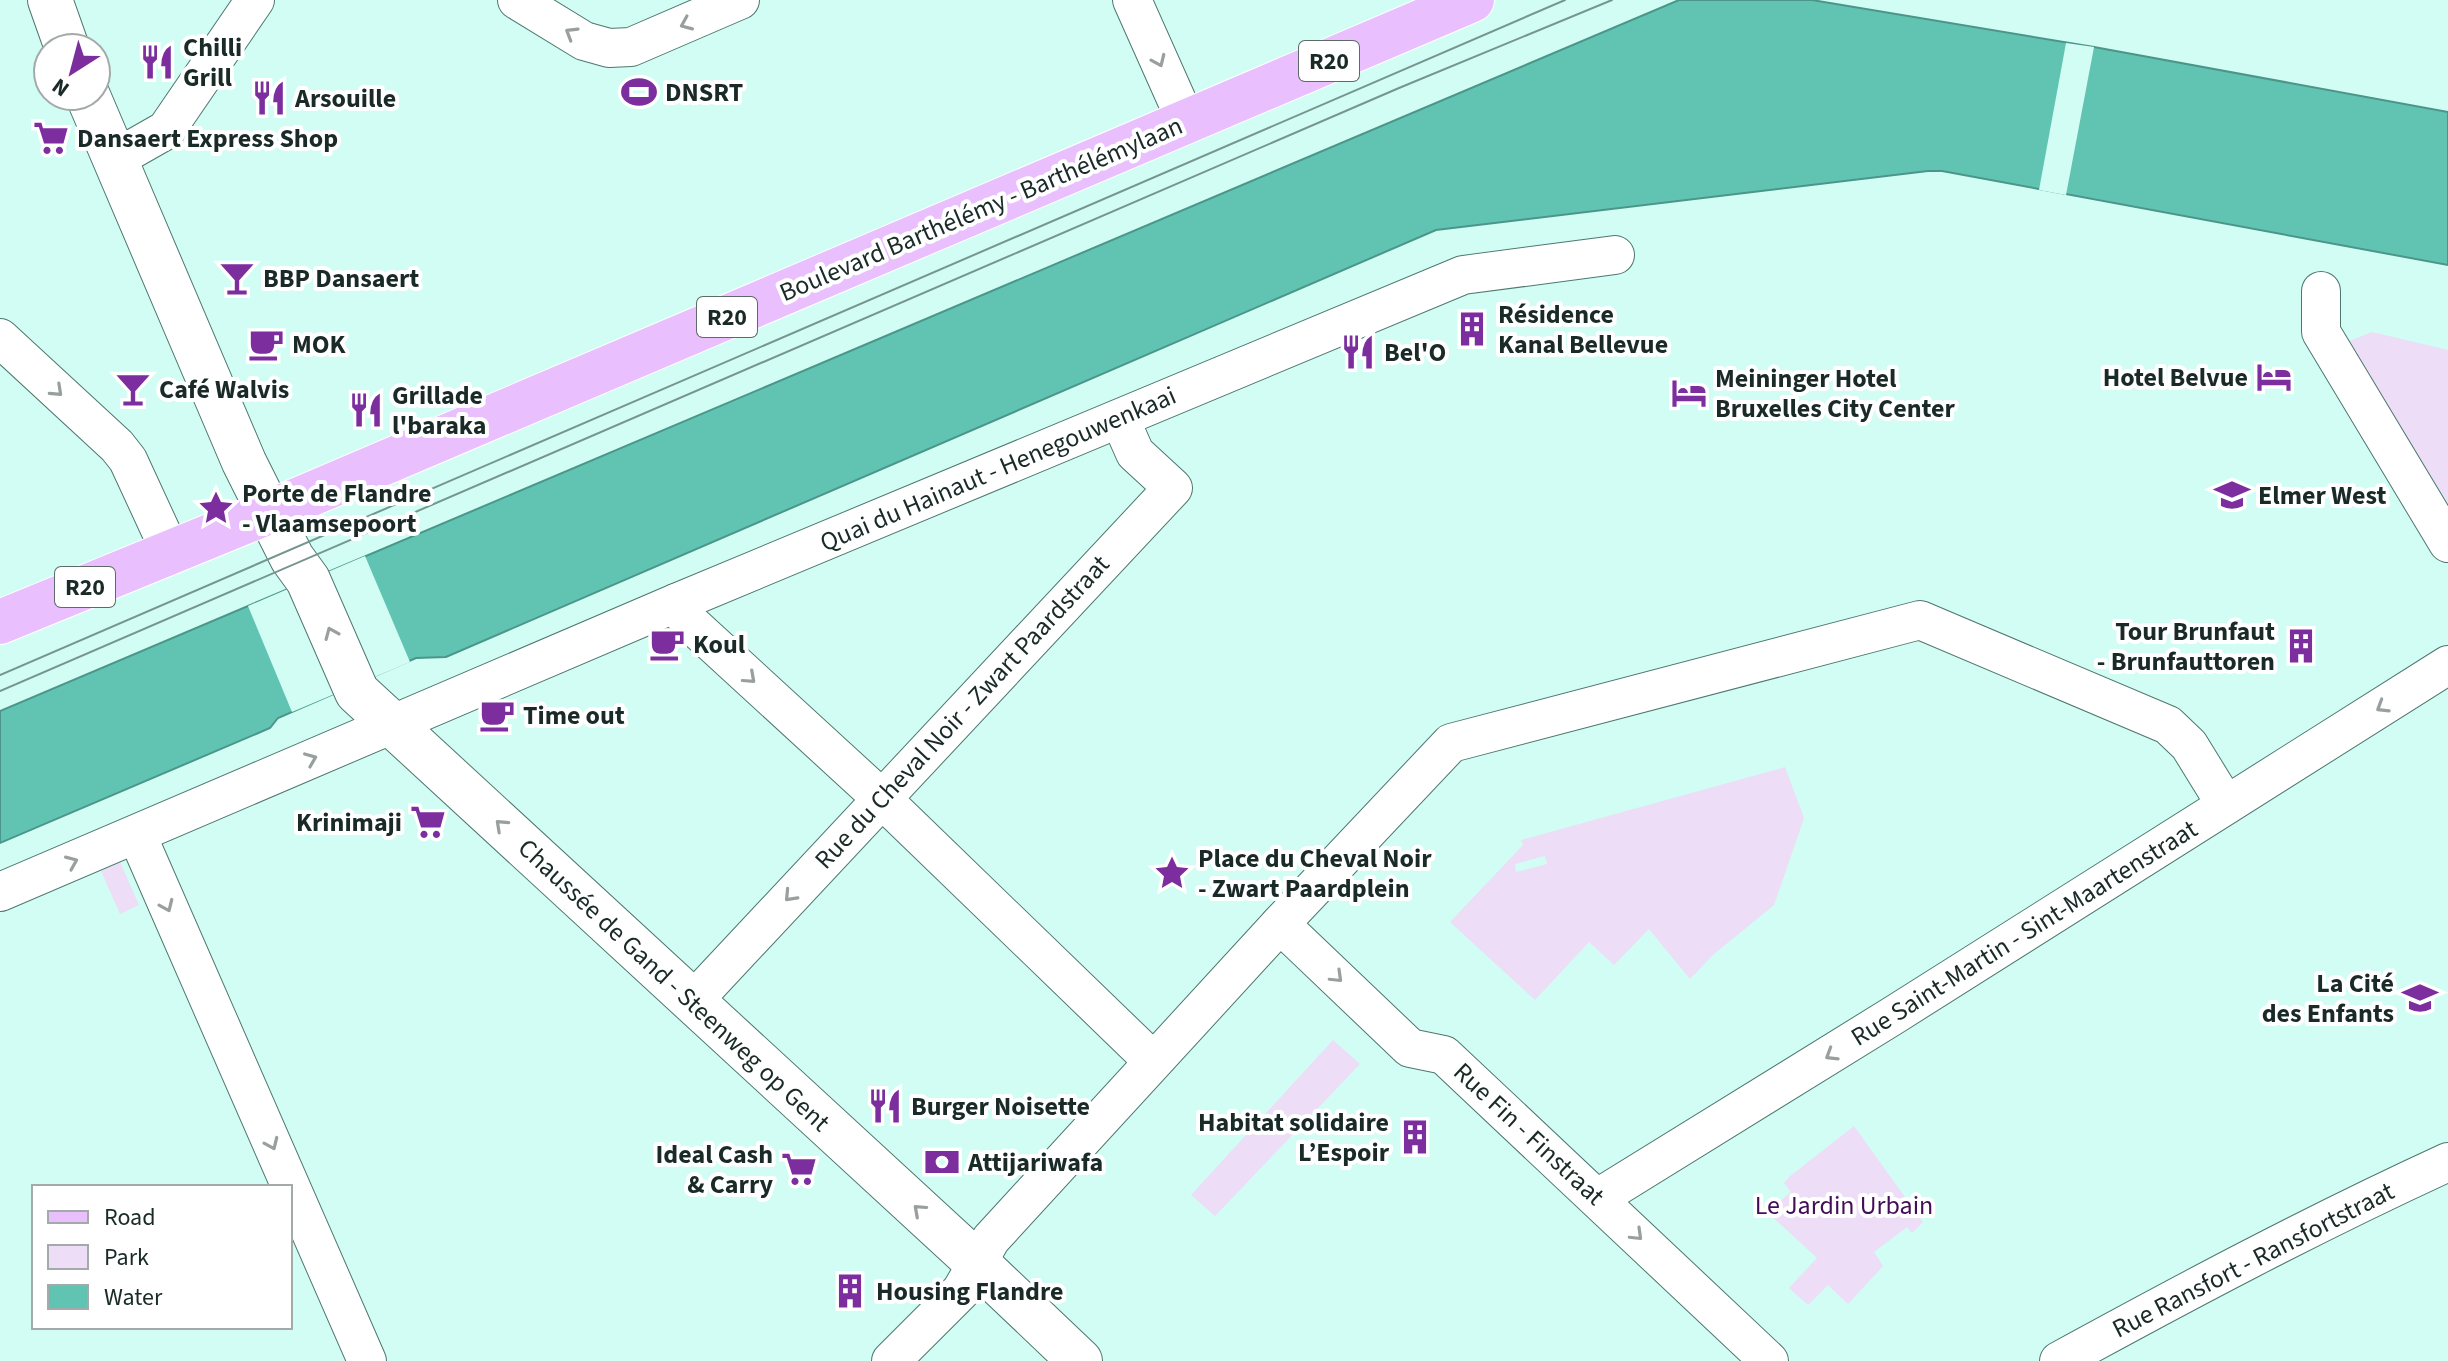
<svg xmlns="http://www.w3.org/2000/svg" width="2448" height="1361" viewBox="0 0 2448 1361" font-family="'Source Sans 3',sans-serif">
	<rect width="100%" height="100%" fill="#d1fdf4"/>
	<g fill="#edddf6" fill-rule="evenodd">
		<path d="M2372,332l76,18v153l-101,-161z"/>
		<path d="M1785,767l19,51 -30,87 -60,49 -24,25 -41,-50 -35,36 -25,-23 -54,58 -85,-78 73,-77 -2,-5zM1545,856l2,8 -31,8 -1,-8z"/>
		<path d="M120,862l19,43 -19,9 -19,-43z"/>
		<path d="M1333,1040l27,24 -145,152 -24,-21z"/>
		<path d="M1854,1126l69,96 -11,11 -5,-6 -33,25 9,14 -35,38 -20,-19 -20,20 -19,-17 28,-30 -50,-46 24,-20 -7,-9 5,-6z"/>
	</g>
	<path fill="#61c4b3" stroke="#4b9689" stroke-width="2" d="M1679,0h133l282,47 354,65v153l-506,-94h-14l-492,59 -990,427 -30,1 -138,60 -8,10 -270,115v-132z"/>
	<g fill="#d1fdf4">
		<path d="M2066,43l28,4 -28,148 -27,-5z"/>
		<path d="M365,556l45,106 -118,50 -44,-106z"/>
	</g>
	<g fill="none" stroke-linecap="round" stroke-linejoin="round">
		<g stroke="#4e776f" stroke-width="40">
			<g id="street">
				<path d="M517,0l67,41 25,7 22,-1 109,-47"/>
				<path d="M1132,0l54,121"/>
				<path d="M115,159l51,-29 89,-130"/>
				<path d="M2321,291v41l127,211"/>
				<path d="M0,338l117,108 11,14 42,91"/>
				<path d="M676,603l11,17 194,178 272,263"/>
				<path d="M137,835l230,526"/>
				<path d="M0,892l676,-289 787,-328 152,-20"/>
				<path d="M1280,924l130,124 34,7 325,306"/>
				<path d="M692,1002l481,-514 -38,-35 -15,-34"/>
				<path d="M1598,1198l296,-183 554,-350"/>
				<path d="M891,1361l70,-70 30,-52 289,-315 171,-181 469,-123 248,105 21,20 37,60"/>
				<path d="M2059,1361c128,-70 256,-138 389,-199"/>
			</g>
		</g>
		<g stroke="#4e776f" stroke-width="46">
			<g id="secondary">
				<path d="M50,0l17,48"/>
				<path d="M88,96l156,366 48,96 16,22 49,112 620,571 103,98"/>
			</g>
		</g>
		<g stroke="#fff" stroke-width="46">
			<path id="primary" d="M0,622l269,-110 1203,-512"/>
		</g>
		<use href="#street" stroke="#fff" stroke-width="38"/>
		<use href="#secondary" stroke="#fff" stroke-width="44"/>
		<use href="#primary" stroke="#e9c0fd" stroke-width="44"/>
		<g stroke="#76958f" stroke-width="2">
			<path d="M0,675l1565,-675"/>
			<path d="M0,691l1399,-603 213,-88"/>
		</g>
	</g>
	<defs><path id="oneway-chevron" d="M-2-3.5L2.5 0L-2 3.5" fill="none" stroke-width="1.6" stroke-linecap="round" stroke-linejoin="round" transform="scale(2)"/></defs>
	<g stroke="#989f9e">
		<use href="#oneway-chevron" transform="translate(686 24) rotate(157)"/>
		<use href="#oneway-chevron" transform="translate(571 33) rotate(-149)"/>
		<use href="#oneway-chevron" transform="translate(1159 61) rotate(66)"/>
		<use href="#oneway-chevron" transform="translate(57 391) rotate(43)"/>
		<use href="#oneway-chevron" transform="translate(331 633) rotate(-113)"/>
		<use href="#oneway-chevron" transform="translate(750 678) rotate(42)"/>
		<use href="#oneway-chevron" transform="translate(2382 707) rotate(148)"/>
		<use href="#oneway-chevron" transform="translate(311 759) rotate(-22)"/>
		<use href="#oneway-chevron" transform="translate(501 825) rotate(-137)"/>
		<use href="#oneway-chevron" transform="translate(72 862) rotate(-23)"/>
		<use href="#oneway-chevron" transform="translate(790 896) rotate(133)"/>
		<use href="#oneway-chevron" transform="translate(167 906) rotate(66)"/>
		<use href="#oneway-chevron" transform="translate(1337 977) rotate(44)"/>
		<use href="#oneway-chevron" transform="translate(1831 1055) rotate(148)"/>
		<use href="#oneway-chevron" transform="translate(272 1144) rotate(66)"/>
		<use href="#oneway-chevron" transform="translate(919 1210) rotate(-138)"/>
		<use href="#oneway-chevron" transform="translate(1637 1235) rotate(44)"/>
	</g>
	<defs>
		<g id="restaurant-bare" transform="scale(2.76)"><path d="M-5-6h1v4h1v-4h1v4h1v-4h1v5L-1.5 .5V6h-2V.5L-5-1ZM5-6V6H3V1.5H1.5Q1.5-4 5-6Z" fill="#7c2e9e" stroke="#fff" stroke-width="2.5" paint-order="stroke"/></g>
		<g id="stadium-bare" transform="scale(2.76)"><path d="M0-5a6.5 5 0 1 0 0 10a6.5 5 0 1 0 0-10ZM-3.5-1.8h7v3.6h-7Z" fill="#7c2e9e" stroke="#fff" stroke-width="2.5" paint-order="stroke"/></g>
		<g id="supermarket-bare" transform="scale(2.76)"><path d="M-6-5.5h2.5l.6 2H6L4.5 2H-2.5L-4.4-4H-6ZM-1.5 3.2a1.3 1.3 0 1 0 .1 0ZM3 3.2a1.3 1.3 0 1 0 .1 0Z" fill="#7c2e9e" stroke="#fff" stroke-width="2.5" paint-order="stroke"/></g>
		<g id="bar-bare" transform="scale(2.76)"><path d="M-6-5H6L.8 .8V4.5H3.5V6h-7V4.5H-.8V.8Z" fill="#7c2e9e" stroke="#fff" stroke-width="2.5" paint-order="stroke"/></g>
		<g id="building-bare" transform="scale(2.76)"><path d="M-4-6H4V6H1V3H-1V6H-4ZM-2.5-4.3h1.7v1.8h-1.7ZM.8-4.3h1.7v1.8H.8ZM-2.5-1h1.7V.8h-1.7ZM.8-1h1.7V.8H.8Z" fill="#7c2e9e" stroke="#fff" stroke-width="2.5" paint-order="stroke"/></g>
		<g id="cafe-bare" transform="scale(2.76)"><path d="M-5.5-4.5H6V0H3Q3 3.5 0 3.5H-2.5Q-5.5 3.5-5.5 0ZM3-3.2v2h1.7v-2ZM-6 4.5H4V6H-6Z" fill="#7c2e9e" stroke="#fff" stroke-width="2.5" paint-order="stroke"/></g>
		<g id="hotel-bare" transform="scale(2.76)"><path d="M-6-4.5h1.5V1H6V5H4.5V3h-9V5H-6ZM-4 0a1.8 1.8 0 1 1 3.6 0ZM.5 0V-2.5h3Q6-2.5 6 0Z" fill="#7c2e9e" stroke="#fff" stroke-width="2.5" paint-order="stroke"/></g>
		<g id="school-bare" transform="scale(2.76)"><path d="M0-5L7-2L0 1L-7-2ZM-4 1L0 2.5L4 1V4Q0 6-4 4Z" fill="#7c2e9e" stroke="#fff" stroke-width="2.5" paint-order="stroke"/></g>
		<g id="sight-bare" transform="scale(2.76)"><path d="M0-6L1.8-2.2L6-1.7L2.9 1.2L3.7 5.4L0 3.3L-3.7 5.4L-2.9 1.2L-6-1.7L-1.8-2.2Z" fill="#7c2e9e" stroke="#fff" stroke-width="2.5" paint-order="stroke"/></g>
		<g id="bank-bare" transform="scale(2.76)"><path d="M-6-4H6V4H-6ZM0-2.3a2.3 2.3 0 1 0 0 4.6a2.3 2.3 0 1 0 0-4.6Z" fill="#7c2e9e" stroke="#fff" stroke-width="2.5" paint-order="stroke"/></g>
	</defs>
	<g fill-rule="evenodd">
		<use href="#restaurant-bare" x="157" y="62"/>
		<use href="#stadium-bare" x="639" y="92"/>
		<use href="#restaurant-bare" x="269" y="98"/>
		<use href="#supermarket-bare" x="51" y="138"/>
		<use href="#bar-bare" x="237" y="278"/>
		<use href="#building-bare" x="1472" y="329"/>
		<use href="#cafe-bare" x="266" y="344"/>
		<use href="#restaurant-bare" x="1358" y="352"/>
		<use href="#hotel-bare" x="2274" y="377"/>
		<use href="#bar-bare" x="133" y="389"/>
		<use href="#hotel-bare" x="1689" y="393"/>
		<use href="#restaurant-bare" x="366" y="410"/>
		<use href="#school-bare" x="2232" y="495"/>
		<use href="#sight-bare" x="216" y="508"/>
		<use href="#cafe-bare" x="667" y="644"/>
		<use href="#building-bare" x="2301" y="646"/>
		<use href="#cafe-bare" x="497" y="715"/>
		<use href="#supermarket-bare" x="428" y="822"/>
		<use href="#sight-bare" x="1172" y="873"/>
		<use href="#school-bare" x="2420" y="998"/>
		<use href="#restaurant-bare" x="885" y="1106"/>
		<use href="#building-bare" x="1415" y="1137"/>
		<use href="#bank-bare" x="942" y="1162"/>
		<use href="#supermarket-bare" x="799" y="1169"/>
		<use href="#building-bare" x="850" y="1291"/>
	</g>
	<g text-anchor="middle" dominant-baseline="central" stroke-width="8" stroke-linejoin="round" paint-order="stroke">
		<g fill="#fff" stroke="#5e6a68" stroke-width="2">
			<rect x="1299" y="41" width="60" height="40" rx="6"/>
			<rect x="697" y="297" width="60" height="40" rx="6"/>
			<rect x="55" y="567" width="60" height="40" rx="6"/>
		</g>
		<g font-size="24" font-weight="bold" fill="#192a27">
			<text x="1329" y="61">R20</text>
			<text x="727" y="317">R20</text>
			<text x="85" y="587">R20</text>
		</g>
		<g font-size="26" font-weight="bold" fill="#192a27" stroke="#fff" text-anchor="start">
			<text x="183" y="47">Chilli<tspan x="183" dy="30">Grill</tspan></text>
			<text x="665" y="92">DNSRT</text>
			<text x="295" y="98">Arsouille</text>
			<text x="77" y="138">Dansaert Express Shop</text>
			<text x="263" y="278">BBP Dansaert</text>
			<text x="1498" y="314">Résidence<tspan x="1498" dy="30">Kanal Bellevue</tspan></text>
			<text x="292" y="344">MOK</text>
			<text x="1384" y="352">Bel'O</text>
			<text x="2248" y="377" text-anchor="end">Hotel Belvue</text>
			<text x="1715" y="378">Meininger Hotel<tspan x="1715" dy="30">Bruxelles City Center</tspan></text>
			<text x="159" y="389">Café Walvis</text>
			<text x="392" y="395">Grillade<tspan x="392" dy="30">l'baraka</tspan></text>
			<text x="242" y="493">Porte de Flandre<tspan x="242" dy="30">- Vlaamsepoort</tspan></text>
			<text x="2258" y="495">Elmer West</text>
			<text x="2275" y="631" text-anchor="end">Tour Brunfaut<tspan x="2275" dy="30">- Brunfauttoren</tspan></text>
			<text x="693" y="644">Koul</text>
			<text x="523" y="715">Time out</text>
			<text x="402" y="822" text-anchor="end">Krinimaji</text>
			<text x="1198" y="858">Place du Cheval Noir<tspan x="1198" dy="30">- Zwart Paardplein</tspan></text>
			<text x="2394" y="983" text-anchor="end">La Cité<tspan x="2394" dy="30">des Enfants</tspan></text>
			<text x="911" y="1106">Burger Noisette</text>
			<text x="1389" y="1122" text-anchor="end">Habitat solidaire<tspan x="1389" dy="30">L’Espoir</tspan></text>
			<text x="773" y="1154" text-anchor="end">Ideal Cash<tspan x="773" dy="30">&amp; Carry</tspan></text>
			<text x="968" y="1162">Attijariwafa</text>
			<text x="876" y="1291">Housing Flandre</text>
		</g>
		<g font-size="26" fill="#192a27" stroke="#fff">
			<text transform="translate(981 209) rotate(-23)">Boulevard Barthélémy - Barthélémylaan</text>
			<text transform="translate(998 469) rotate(-23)">Quai du Hainaut - Henegouwenkaai</text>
			<text transform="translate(962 712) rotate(-47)">Rue du Cheval Noir - Zwart Paardstraat</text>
			<text transform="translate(2024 933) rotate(-32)">Rue Saint-Martin - Sint-Maartenstraat</text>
			<text transform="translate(674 985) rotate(43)">Chaussée de Gand - Steenweg op Gent</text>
			<text transform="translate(1529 1134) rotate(43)">Rue Fin - Finstraat</text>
			<text transform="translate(2253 1260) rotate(-27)">Rue Ransfort - Ransfortstraat</text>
		</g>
		<g font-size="26" fill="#430e58" stroke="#fff">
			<text x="1844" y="1205">Le Jardin Urbain</text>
		</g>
	</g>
	<rect x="32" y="1185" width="260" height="144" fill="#ffffff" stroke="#a3aaa9" stroke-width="2"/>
	<rect x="48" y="1211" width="40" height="12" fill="#e9c0fd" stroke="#a3aaa9" stroke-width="2"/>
	<text x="104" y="1225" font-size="24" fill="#192a27">Road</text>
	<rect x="48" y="1245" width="40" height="24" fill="#edddf6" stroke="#a3aaa9" stroke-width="2"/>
	<text x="104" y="1265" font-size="24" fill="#192a27">Park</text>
	<rect x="48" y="1285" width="40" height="24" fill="#61c4b3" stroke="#a3aaa9" stroke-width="2"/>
	<text x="104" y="1305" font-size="24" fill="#192a27">Water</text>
	<g transform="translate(72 72) rotate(216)"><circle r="38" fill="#ffffff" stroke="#a3aaa9" stroke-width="2"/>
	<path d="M0-6L14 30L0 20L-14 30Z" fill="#7c2e9e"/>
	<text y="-12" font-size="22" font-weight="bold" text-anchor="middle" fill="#192a27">N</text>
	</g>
</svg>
